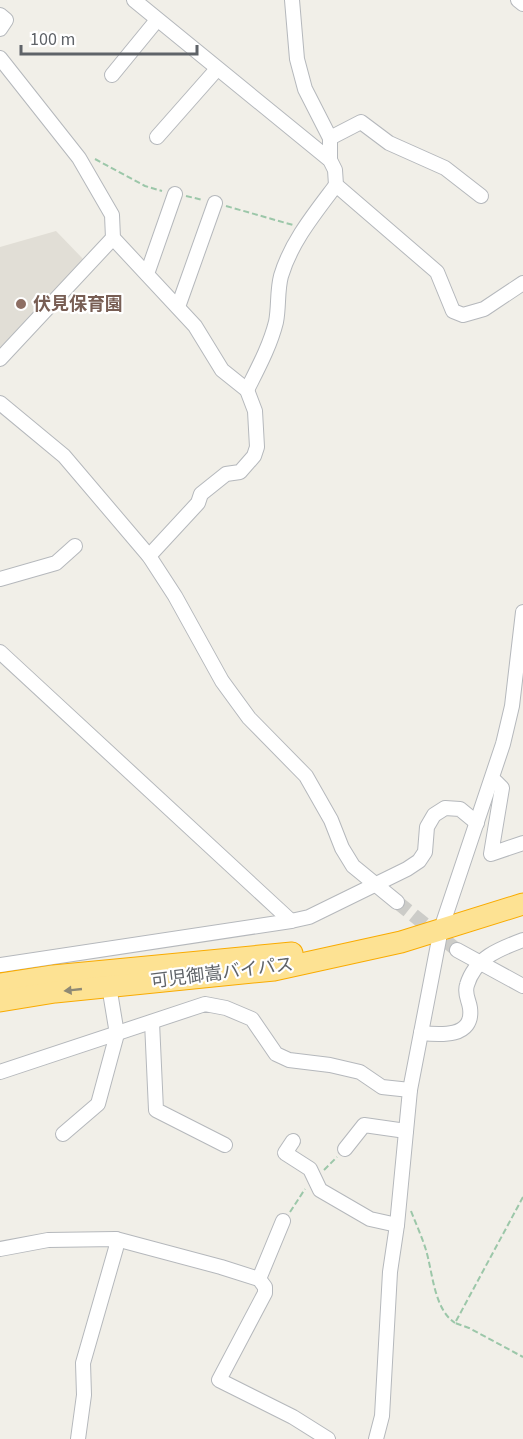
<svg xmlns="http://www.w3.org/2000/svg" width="523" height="1439" viewBox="0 0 523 1439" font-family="'Source Sans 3','Noto Sans JP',sans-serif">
	<rect width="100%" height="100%" fill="#f1efe8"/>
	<path fill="#e1ded6" d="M56,231l28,29 -84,89v-102z"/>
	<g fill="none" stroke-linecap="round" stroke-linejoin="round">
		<path stroke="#ccccc8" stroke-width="14" stroke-dasharray="14 7" stroke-linecap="butt" d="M397,902l60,48"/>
		<g stroke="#b5b8bc" stroke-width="16">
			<g id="minor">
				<path d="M134,0l196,160 5,10 1,15 101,87 16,39 10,4 21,-6 39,-26"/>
				<path d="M292,0l5,59 8,30 25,49v22"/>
				<path d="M518,0l5,4"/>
				<path d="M0,15l6,5 -6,9"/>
				<path d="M0,58l79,100 33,57 1,23 82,88 27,44 25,20 8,21 2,36 -3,9 -14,16 -14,2 -25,20 -3,9 -49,53"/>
				<path d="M112,75l45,-55"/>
				<path d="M157,137l60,-68"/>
				<path d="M330,138l31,-16 28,21 56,25 36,28"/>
				<path d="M147,274l28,-80"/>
				<path d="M178,307l37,-104"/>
				<path d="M0,359l113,-121"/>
				<path d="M247,390c11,-22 23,-44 29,-68 3,-15 1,-31 5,-46 10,-34 34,-63 55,-91"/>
				<path d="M0,403l64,53 85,100 26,40 47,85 27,37 57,58 25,44 11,28 11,18 44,36"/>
				<path d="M0,579l56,-16 19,-17"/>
				<path d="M0,652l291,269"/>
				<path d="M492,780l4,2 6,6 -11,66 32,-11"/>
				<path d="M457,950l66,36"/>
				<path d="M0,965l291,-44 18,-4 98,-48 12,-8 6,-9 2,-25 7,-12 11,-7 15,1 17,14"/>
				<path d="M152,1022l4,88 69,35"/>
				<path d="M421,1033c19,2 53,5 49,-25 -1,-8 -6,-14 -3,-23 8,-27 32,-36 56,-45"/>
				<path d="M0,1072l205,-68 21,4 26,11 24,35 13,6 41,5 30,7 22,15 28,3"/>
				<path d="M63,1134l35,-30 19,-70 -8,-48"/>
				<path d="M293,1141l-8,12 25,16 10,21 50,29 27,6"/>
				<path d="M345,1149l19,-24 42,6"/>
				<path d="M0,1249l48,-9 68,-1 105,28 38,12 6,8v6l-46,87 74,37 35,22"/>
				<path d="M259,1279l24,-58"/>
				<path d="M78,1439l6,-44 -1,-32 33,-115v-9"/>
				<path d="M376,1439l6,-23 8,-144 7,-47 13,-135 31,-161 62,-185 9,-38 11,-94"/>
			</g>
		</g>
		<g stroke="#f9ab00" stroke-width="23">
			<g id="highway">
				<path d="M0,984l53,-8 239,-23"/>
				<path d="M0,1001l55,-9 219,-22 127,-28 122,-38"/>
			</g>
		</g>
		<g stroke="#9cc7a9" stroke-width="2" stroke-dasharray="6 3" stroke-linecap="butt">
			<path d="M95,159l50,27 17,5"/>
			<path d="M186,196l17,4"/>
			<path d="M226,206l67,19"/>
			<path d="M324,1170l13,-13"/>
			<path d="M523,1197l-68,126 14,5 54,29"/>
			<path d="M411,1211c5,13 11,26 15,39 7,24 8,59 29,73"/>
			<path d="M290,1212l15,-23"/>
		</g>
		<use href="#minor" stroke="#fff" stroke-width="14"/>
		<use href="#highway" stroke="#fde293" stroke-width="21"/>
	</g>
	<defs><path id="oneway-solid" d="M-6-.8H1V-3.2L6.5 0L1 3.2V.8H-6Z" transform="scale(1.5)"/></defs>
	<use fill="#8e8975" href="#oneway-solid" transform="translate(73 990) rotate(174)"/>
	<circle fill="#8d6e63" stroke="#fff" stroke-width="2" cx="21" cy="304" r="6"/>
	<g text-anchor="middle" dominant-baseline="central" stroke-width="4.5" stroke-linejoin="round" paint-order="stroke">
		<g font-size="18" font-weight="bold" fill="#785e54" stroke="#fff" text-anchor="start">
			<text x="33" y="304">伏見保育園</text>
		</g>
		<g font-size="18" fill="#5f6368" stroke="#fff">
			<text transform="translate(222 973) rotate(-7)">可児御嵩バイパス</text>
		</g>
	</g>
	<path d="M21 45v9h176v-9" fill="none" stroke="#5f6368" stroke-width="3"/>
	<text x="30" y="45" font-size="18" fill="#5f6368" stroke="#ffffff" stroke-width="4.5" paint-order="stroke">100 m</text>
</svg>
